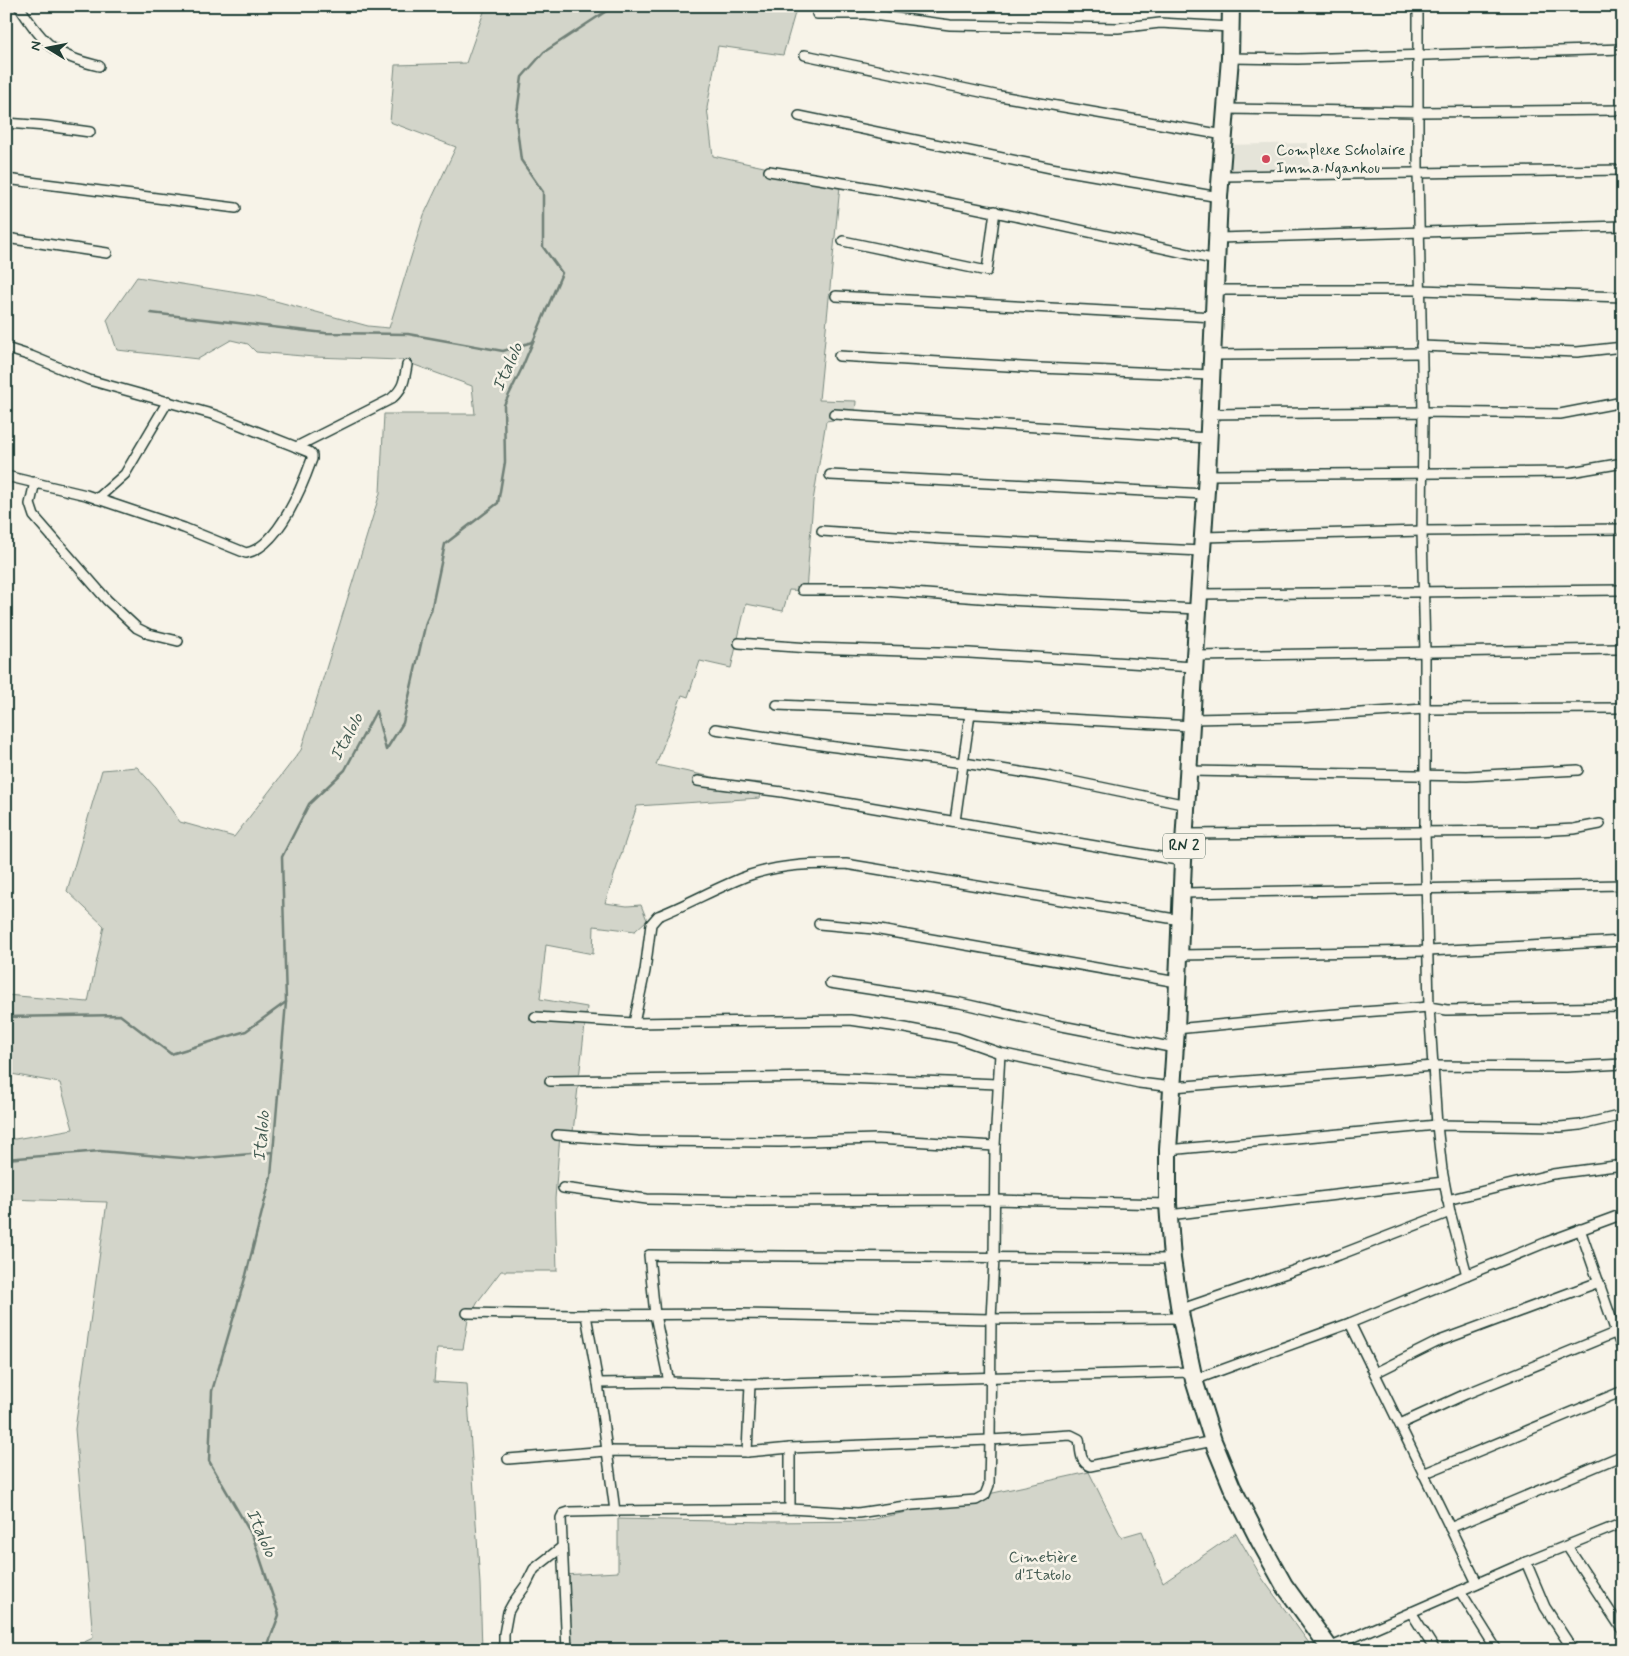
<svg xmlns="http://www.w3.org/2000/svg" width="1629" height="1656" viewBox="0 0 1629 1656" font-family="Mynerve,sans-serif">
	<rect width="100%" height="100%" fill="#f7f3e8"/>
	<filter id="ink" filterUnits="userSpaceOnUse"><feTurbulence type="fractalNoise" baseFrequency=".02" numOctaves="2"/><feDisplacementMap in="SourceGraphic" scale="10" xChannelSelector="R" yChannelSelector="G"/><feConvolveMatrix kernelMatrix="1 2 1 2 8 2 1 2 1" color-interpolation-filters="sRGB"/></filter>
	<g filter="url(#ink)">
		<path fill="#e5e4d9" d="M1308,143l2,31 -88,2 2,-31z"/>
		<g fill="#d3d5ca" stroke="#79897f">
			<path d="M486,6h311l-14,49 -65,-9 -11,62 6,48 97,21 30,9 -21,214 37,1 -1,16 -29,4 -13,80 -7,90 -17,-1 -6,21 -37,-7 -15,64 -31,-7 -12,36 -6,-2 -26,70 70,15 37,3 -3,15 -123,8 -32,97 22,3 14,-1 6,15 -12,11 -41,-5 -1,28 -47,-9 -6,54 47,8 -14,125 -13,2 -5,65 2,72h-56l-22,29 -11,20 -5,29 -26,-1 -3,34 33,2 13,200 2,66h-415l26,-12 -18,-209 32,-227 -101,-3v-61l9,1 58,-10 -13,-46 -54,-10v-78l82,7 16,-76 -37,-35 35,-121 35,-3 18,20 25,35 54,15 67,-87 79,-257 4,-79h91l-3,-28 -71,-26 -87,-3 -58,-5 -8,-8 -17,-4 -33,19 -81,-9 -10,-30 30,-43 120,19 111,30 21,2 35,-113 32,-68 -66,-25 5,-57 71,-2z"/>
			<path d="M1089,1472l32,65 21,-6 21,52 73,-50 26,45 52,72h-745l-7,-75 56,-3v-53l151,3 96,-1z"/>
		</g>
		<g fill="none" stroke-linecap="round" stroke-linejoin="round">
			<g stroke="#6f8077" stroke-width="2.5">
				<path d="M151,313l174,20 83,1 95,17 29,-9"/>
				<path d="M6,1017l114,-2 51,39 75,-23 40,-29"/>
				<path d="M6,1159l94,-8 95,8 78,-7"/>
				<path d="M266,1650l13,-35 -26,-78 -44,-76 3,-70 34,-116 25,-99 15,-174 -4,-145 27,-53 36,-34 31,-59 10,39 17,-27 23,-101 5,-11 14,-67 53,-41 7,-41 -1,-57 17,-35 41,-97 -19,-26v-55l-22,-32 -5,-40 6,-43 22,-25 70,-46"/>
			</g>
			<g stroke="#1f3d34" stroke-width="12">
				<g id="street">
					<path d="M19,6c24,38 36,50 80,60"/>
					<path d="M1418,6v166l5,240 -1,119 3,122v178l4,176 8,118 5,45 8,42 17,63"/>
					<path d="M817,14h48l85,11 168,3 42,-5 70,4"/>
					<path d="M805,55l195,41 224,39"/>
					<path d="M1230,58l68,1 325,-10"/>
					<path d="M1226,109l191,3 206,-2"/>
					<path d="M799,116l252,52 168,29"/>
					<path d="M6,123l40,3 44,6"/>
					<path d="M769,171c151,23 299,56 447,89"/>
					<path d="M1222,176l401,-6"/>
					<path d="M6,179l230,29"/>
					<path d="M6,238l101,15"/>
					<path d="M1218,238l405,-12"/>
					<path d="M843,241l144,30 8,-60"/>
					<path d="M1215,290h205l203,7"/>
					<path d="M836,296l378,21"/>
					<path d="M1421,346l156,6 46,-5"/>
					<path d="M6,348l25,8 58,24 126,35 94,37 3,3v4c-10,28 -34,88 -66,94l-62,-25 -98,-33 -80,-19"/>
					<path d="M1213,355l208,-2"/>
					<path d="M839,356l200,12 172,7"/>
					<path d="M834,414l374,24"/>
					<path d="M1209,414l214,-2 137,2 63,-12"/>
					<path d="M296,447l95,-48c13,-11 13,-18 16,-34"/>
					<path d="M830,475l375,19"/>
					<path d="M1207,475l364,-3 52,-9"/>
					<path d="M35,482l-5,22 4,12 73,84 30,28 12,6 29,7"/>
					<path d="M97,499l28,-25 43,-73"/>
					<path d="M822,531l120,8 260,12"/>
					<path d="M1203,537l219,-6 201,-2"/>
					<path d="M802,590h69l136,10 191,9"/>
					<path d="M1199,594l424,-4"/>
					<path d="M739,643l71,5 159,5 225,14"/>
					<path d="M1195,656l423,-7"/>
					<path d="M777,705l146,6 269,15"/>
					<path d="M1192,719l105,-2 128,-8 198,-1"/>
					<path d="M715,729l113,17 136,17 88,14 135,28"/>
					<path d="M1189,771l278,5 111,-6"/>
					<path d="M698,781l84,11 401,69"/>
					<path d="M955,821l15,-107"/>
					<path d="M1185,834l353,-3 36,-2 26,-5"/>
					<path d="M1183,893l440,-8"/>
					<path d="M819,924l55,5 303,53"/>
					<path d="M1179,955l249,-4 195,-10"/>
					<path d="M830,983l130,20 97,22 118,23"/>
					<path d="M535,1017l99,6 216,-3 55,8 52,10 43,15 139,30 34,4 260,-21 133,1 57,-3"/>
					<path d="M634,1023l11,-52 6,-47 7,-8c31,-12 61,-30 92,-41 33,-11 62,-11 96,-11l335,56"/>
					<path d="M1176,1029l134,-13 119,-9 18,3 176,-3"/>
					<path d="M550,1081l269,-4 179,7"/>
					<path d="M557,1135l81,6 141,1 97,-3 119,7"/>
					<path d="M1168,1150l269,-25 123,2 20,-2 43,-10"/>
					<path d="M563,1188l84,11 104,2 244,-1 173,4"/>
					<path d="M1447,1200l106,-26 70,-9"/>
					<path d="M1169,1215l275,-33"/>
					<path d="M1580,1229l43,123"/>
					<path d="M1179,1310l160,-55 111,-43"/>
					<path d="M467,1313l106,2 166,-1 252,5 190,-1"/>
					<path d="M1350,1323l127,260"/>
					<path d="M1375,1373l62,-31 162,-60"/>
					<path d="M1194,1380l156,-57 197,-81 76,-28"/>
					<path d="M669,1382l-14,-67 -6,-60 523,4"/>
					<path d="M598,1383l71,-1 81,2 442,-12"/>
					<path d="M1400,1424l66,-30 151,-62"/>
					<path d="M747,1452l3,-68"/>
					<path d="M508,1459l99,-8 140,1 43,-4 200,-8 81,-5 8,4c2,10 0,23 11,27l123,-25"/>
					<path d="M1423,1474l200,-83"/>
					<path d="M790,1509v-61"/>
					<path d="M615,1511l175,-2 68,4 54,-8 64,-5 9,-5 4,-10 1,-45 1,-121 3,-61 1,-112 5,-93"/>
					<path d="M1450,1528l173,-73"/>
					<path d="M1567,1546l56,85"/>
					<path d="M1526,1562l19,45 28,43"/>
					<path d="M1460,1591l37,59"/>
					<path d="M1411,1612l24,38"/>
					<path d="M1329,1648l197,-86 97,-39"/>
					<path d="M504,1650v-16l4,-22 5,-9 13,-18 8,-16 28,-22"/>
					<path d="M567,1650l-6,-132 2,-4 6,-2 46,-1 -17,-128 -12,-68"/>
				</g>
			</g>
			<g stroke="#1f3d34" stroke-width="20">
				<path id="highway" d="M1231,6l-1,52 -11,139 -12,278 -12,181 -12,205 -7,168 -8,121v54l4,55 9,59 13,62 19,61 19,46 28,55 24,43 47,65"/>
			</g>
			<use href="#street" stroke="#f7f3e8" stroke-width="9"/>
			<use href="#highway" stroke="#f7f3e8" stroke-width="16"/>
		</g>
	</g>
	<circle fill="#d1495b" stroke="#f7f3e8" stroke-width="2" cx="1266" cy="159" r="5"/>
	<g text-anchor="middle" dominant-baseline="central" stroke-width="5" stroke-linejoin="round" paint-order="stroke">
		<rect fill="#f7f3e8" stroke="#60746a" stroke-width="1" x="1163" y="833.5" width="42" height="25" rx="4"/>
		<g font-size="15" font-weight="bold" fill="#1f3d34">
			<text x="1184" y="846">RN 2</text>
		</g>
		<g font-size="16" fill="#1f3d34" stroke="#f7f3e8" text-anchor="start">
			<text x="1276" y="150">Complexe Scholaire<tspan x="1276" dy="18">Imma Ngankou</tspan></text>
		</g>
		<g font-size="16" fill="#435b52" stroke="#f7f3e8">
			<text x="1043" y="1557">Cimetière<tspan x="1043" dy="18">d'Itatolo</tspan></text>
		</g>
		<g font-size="18" font-style="italic" fill="#405950" stroke="#f7f3e8">
			<text transform="translate(508 367) rotate(-66)">Italolo</text>
			<text transform="translate(347 737) rotate(-62)">Italolo</text>
			<text transform="translate(262 1136) rotate(-85)">Italolo</text>
			<text transform="translate(261 1533) rotate(66)">Italolo</text>
		</g>
	</g>
	<rect width="1629" height="1656" fill="none" stroke="#f7f3e8" stroke-width="25"/>
	<rect x="12" y="12" width="1604" height="1631" fill="none" stroke="#1f3d34" stroke-width="2" filter="url(#ink)"/>
	<g transform="translate(48 48) rotate(280)" stroke="#f7f3e8" stroke-width="4" paint-order="stroke">
	<path d="M0-4L9 19L0 12L-9 19Z" fill="#1f3d34"/>
	<text y="-8" font-size="14" font-weight="bold" text-anchor="middle" fill="#1f3d34">N</text>
	</g>
</svg>
